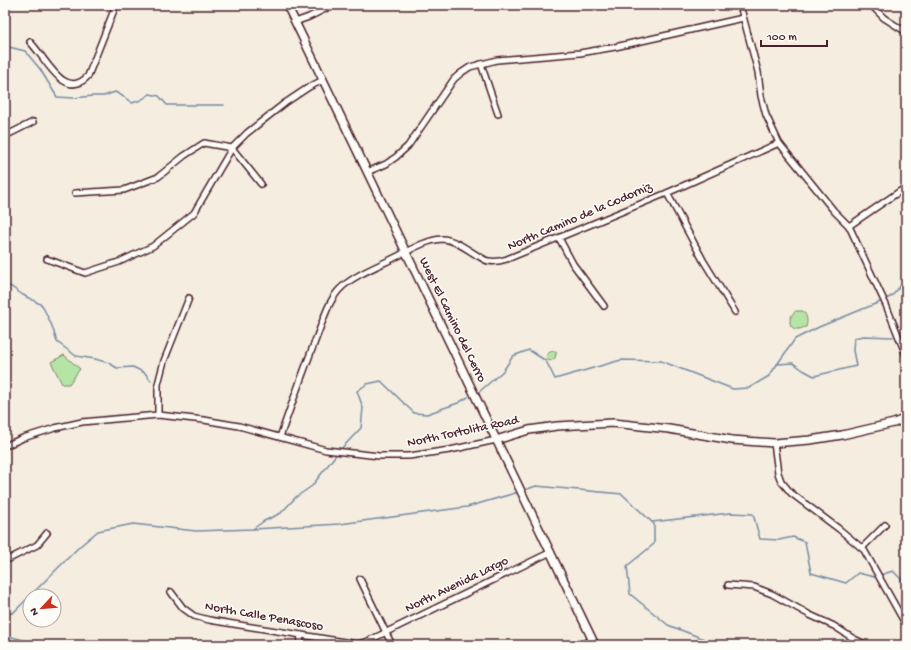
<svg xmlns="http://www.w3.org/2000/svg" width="911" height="650" viewBox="0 0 911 650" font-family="'Gochi Hand',sans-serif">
	<rect width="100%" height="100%" fill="#f5ede0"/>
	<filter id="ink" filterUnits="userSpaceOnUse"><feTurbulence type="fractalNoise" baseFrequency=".025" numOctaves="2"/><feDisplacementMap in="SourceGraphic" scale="8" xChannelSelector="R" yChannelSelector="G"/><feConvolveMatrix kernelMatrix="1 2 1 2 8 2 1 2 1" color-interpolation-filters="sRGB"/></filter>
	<g filter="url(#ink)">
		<g fill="#b4e5a5" stroke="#7f8268">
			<path d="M796,311h7c4,5 5,9 3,16 -1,0 -6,2 -7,2 -12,1 -11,-13 -3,-18z"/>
			<path d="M552,351l4,1v2l-1,4 -5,3 -4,-2 1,-5z"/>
			<path d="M64,355l16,14 -11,15h-7l-11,-22z"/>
		</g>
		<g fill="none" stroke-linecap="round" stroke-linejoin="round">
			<g stroke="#768ba4" stroke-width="1.5">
				<path d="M5,46l20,5 15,18 17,28 16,1 20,-2h11l11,-4 9,5 8,6 9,-3 9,-6 9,2 8,9h57"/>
				<path d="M5,286h5l13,9 19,10 10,21 5,16 19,14 19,3 14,4 8,5 16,-1 12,6 6,8"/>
				<path d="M886,299l6,-3 14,-17"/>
				<path d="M777,364l16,-1 10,7 11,6 42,-10 -3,-16 1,-12 9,-2 30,1"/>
				<path d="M479,392l24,-21 10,-15 16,-6 17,11 9,18 66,-19 40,1 72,28 16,-1 20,-12 26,-37 24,-12 61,-25"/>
				<path d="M341,449l20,-21 2,-20 -6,-17 10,-7 14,-3 33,32 13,1 31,-11 10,-6"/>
				<path d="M522,491l14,-5 86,8 32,30v20l-27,22 3,28 38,31 41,16 4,4"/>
				<path d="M652,522l78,-9 23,1 7,25 19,1 14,-3 12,5 6,31 35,10 12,-10 16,4 3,-1"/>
				<path d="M253,529l11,-8 17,-8 15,-16 16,-11 26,-34"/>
				<path d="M880,575l13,-4 13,13"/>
				<path d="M5,616l9,-4 66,-66 18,-15 35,-7 63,7 57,-2 87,-5 127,-17 52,-15"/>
				<path d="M5,635l32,9h49l7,1"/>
			</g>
			<g stroke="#4a1f2b" stroke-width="8">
				<g id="street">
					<path d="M740,5l18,67 3,24 5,19 13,28 55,68 15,15 37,79 20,50"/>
					<path d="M871,5l13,13 22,14"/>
					<path d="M295,22l14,-5 24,-12"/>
					<path d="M30,42c15,14 34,60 58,34l28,-71"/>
					<path d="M481,64l17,50"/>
					<path d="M5,136l28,-14"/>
					<path d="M367,172l19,-8 10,-7 12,-11 46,-67 7,-6 9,-6 27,-7 83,-7 35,-6 128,-29"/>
					<path d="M75,193l49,-3 34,-13 26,-21 20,-13 28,5 29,36"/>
					<path d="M667,193l36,67 32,52"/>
					<path d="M849,226l57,-39"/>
					<path d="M559,238l14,26 31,42"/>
					<path d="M47,259l38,14 34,-11 34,-16 41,-33 38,-65 15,-15 38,-30 24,-16 14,-7"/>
					<path d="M158,415v-31l6,-23 25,-63"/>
					<path d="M280,437c12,-34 24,-67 37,-101 6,-15 11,-34 22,-46 13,-14 39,-24 55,-32 15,-7 31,-18 48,-19 12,0 26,11 36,17 3,1 7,5 11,5 5,1 12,0 18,-2l160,-66 112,-50"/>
					<path d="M774,443l4,30 3,8 10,12 48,36 25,21 42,75"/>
					<path d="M5,446l18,-8 32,-10 27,-6 76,-7 46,5 35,6 87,24 53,6h30l41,-6 46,-10"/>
					<path d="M862,548l23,-23"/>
					<path d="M5,561l32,-16 10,-12"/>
					<path d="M360,579l32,66"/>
					<path d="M728,585l26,2 18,7 38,21 24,11 20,13 13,6"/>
					<path d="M171,592l12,16 11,8 15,4 148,24 9,-2 185,-90"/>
					<path d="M300,645l1,-10"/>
					<path d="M581,645l12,-6"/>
				</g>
			</g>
			<g stroke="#4a1f2b" stroke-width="10">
				<g id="secondary">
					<path d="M287,5l308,640"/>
					<path d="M496,440l33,-10 28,-4 56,-3 56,6 63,11 42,3 36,-3 32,-5 52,-12 12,-5"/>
				</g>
			</g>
			<use href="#street" stroke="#fdfcf7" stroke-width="5"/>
			<use href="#secondary" stroke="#fdfcf7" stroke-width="7"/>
		</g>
	</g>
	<g text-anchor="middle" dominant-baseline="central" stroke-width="3" stroke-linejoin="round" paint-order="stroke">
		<g font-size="13" fill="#4a1f2b" stroke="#fdfcf7">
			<text transform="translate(580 217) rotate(-23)">North Camino de la Codorniz</text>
			<text transform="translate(452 320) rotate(64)">West El Camino del Cerro</text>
			<text transform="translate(463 432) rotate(-12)">North Tortolita Road</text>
			<text transform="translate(457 585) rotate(-26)">North Avenida Largo</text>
			<text transform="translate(264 617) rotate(10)">North Calle Penascoso</text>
		</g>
	</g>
	<rect width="911" height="650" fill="none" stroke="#fdfcf7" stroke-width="20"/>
	<rect x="10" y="10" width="891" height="630" fill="none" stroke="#4a1f2b" stroke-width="1.5" filter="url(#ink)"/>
	<g transform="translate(42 608) rotate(244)"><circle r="19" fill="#fdfcf7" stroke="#b5a4a5"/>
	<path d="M0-3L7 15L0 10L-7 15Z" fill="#c8321e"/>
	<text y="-6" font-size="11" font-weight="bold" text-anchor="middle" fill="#4a1f2b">N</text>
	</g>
	<path d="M761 40v6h66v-6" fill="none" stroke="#4a1f2b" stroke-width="2"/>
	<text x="767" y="40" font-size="12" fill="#4a1f2b" stroke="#fdfcf7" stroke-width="3" paint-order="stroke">100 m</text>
</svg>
